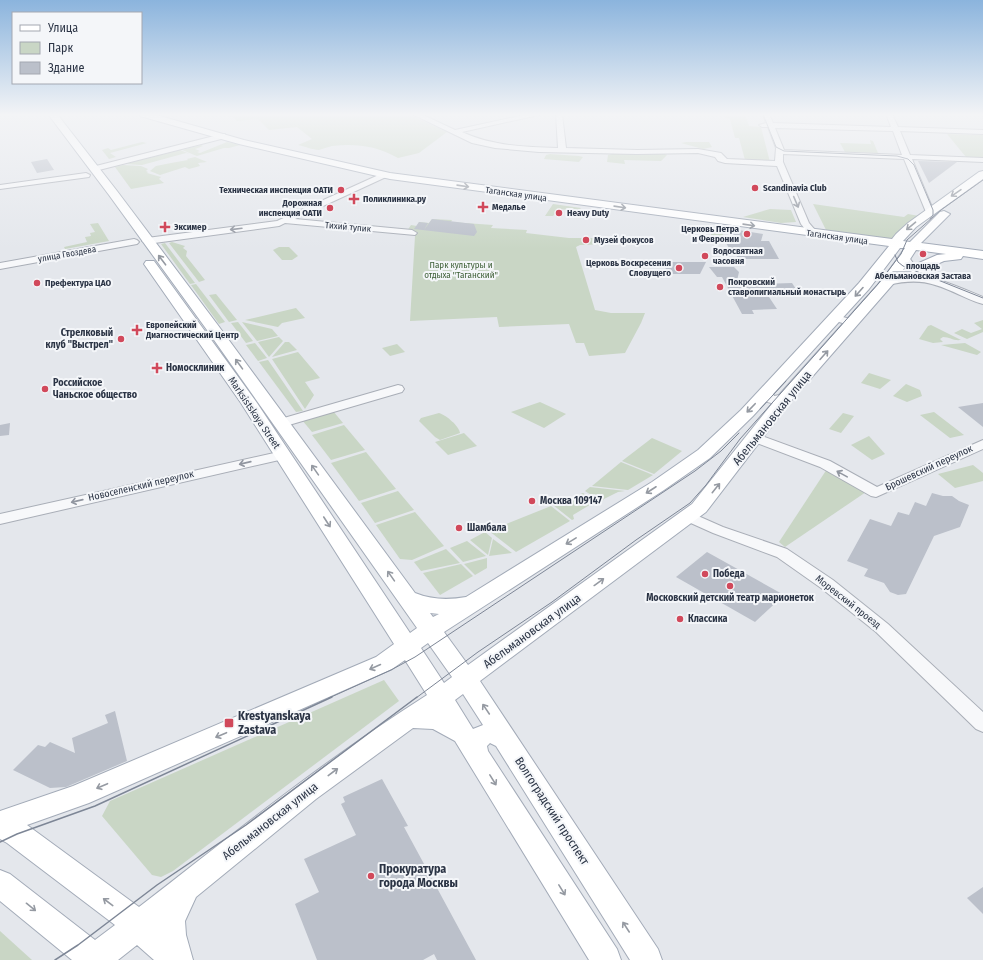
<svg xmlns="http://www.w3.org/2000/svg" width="983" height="960" viewBox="0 0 983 960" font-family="'Fira Sans Condensed',sans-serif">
	<rect width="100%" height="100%" fill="#e4e7ec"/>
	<g fill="#c9d6c5">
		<path d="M220,114h188l39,18 -28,21 -21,5c-20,-12 -43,-15 -66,-12 -5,1 -9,3 -13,4 -6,0 -15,-4 -21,-5l14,-6 -15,-12 -28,3 -11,-11 -21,2 -4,-4z"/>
		<path d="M724,114h21l4,12 12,1 9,35 -25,-2 -6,-22h-4l-5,-19 -5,-1z"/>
		<path d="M947,134l36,1v22h-17z"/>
		<path d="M870,140l3,1 5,12 -33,-1 -5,-9 31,1z"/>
		<path d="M142,142l5,1 -37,10 6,4 -7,2 -7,-9 6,-2 3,2z"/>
		<path d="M227,142l13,3 -11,3h-5l-27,8 -15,-6 19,-5 2,1 -8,3 5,2 -3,1 3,1z"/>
		<path d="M686,142h23l3,5 -9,2 -22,-6z"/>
		<path d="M180,150l10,4 -4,-1 -44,12 -17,-1z"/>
		<path d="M550,154l29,2 4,1 -4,5 -35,-3 2,-4z"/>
		<path d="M612,154h53l2,1 -6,6 -37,-1 1,4 -18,-2 1,-7z"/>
		<path d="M195,157l12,5 -9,1 2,3 -11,3 -4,-2 -25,8 -10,-4 6,-5 15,-3 17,-3 -1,-1z"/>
		<path d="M123,165l18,1 7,3 -2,2 2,1 -1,1 14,4 -2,2 5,4 -33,6 -16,-22z"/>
		<path d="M553,204l28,4 -3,3 -19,-2 -6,7h-8z"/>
		<path d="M813,204l91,13 4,-3 11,2 -25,23 -68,-9z"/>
		<path d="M770,209l21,1 5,12 -15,1 -38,-6z"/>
		<path d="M432,219l20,1 -1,2 42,3 -2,3 36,2 -1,3 43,5h30l49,5 -68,2 -4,2 19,63 16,3h34l-4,10 -16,30 -36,3 -5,-13h-8l-7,-19 -70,3 -2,-10 -87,4 5,-85 2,-4 -10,-1 4,-6 6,1 2,-4 10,1z"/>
		<path d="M98,223l11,18 -44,8 -1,-2 23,-5 -2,-5 6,-1 -1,-3 5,-1 -5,-8z"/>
		<path d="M708,226l17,2 -3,9h-10z"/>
		<path d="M172,242l13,4 -2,2 4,3 -1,5 19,24 -6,2 -30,-39z"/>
		<path d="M165,243l30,40 -5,1 -29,-40z"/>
		<path d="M279,247h10l9,9 -6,4h-10l-9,-10z"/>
		<path d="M196,284l29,38 -6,2 -28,-39z"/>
		<path d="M216,294l21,26 -8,2 -20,-27z"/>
		<path d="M296,308l9,10 -23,5 -4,4 -33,-7z"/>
		<path d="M983,320v12l-16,7 -13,-6 8,-4 9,4 11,-4 -8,-6z"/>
		<path d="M238,322l15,19 -7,2 -15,-20z"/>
		<path d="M242,322l30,7 6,7 -21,5z"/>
		<path d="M931,325l30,15c-8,1 -11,-3 -18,-3l-3,2 3,3 -10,1 -14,-4 9,-13z"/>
		<path d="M279,337l4,4 -14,16 -11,-15z"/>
		<path d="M285,342h4l8,8 -25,7z"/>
		<path d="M255,343l12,15 -9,3 -12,-16z"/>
		<path d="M965,343l16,9 -4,3 -36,-10z"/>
		<path d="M397,344l8,8 -15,4 -8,-8z"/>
		<path d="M298,352l22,26 -15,4 9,13 -9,14 -33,-50z"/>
		<path d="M268,360l35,51 -7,1 -37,-50z"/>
		<path d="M869,373l22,7 -11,9 -19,-6z"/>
		<path d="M906,384l14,6 2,6 -15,6 -14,-6z"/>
		<path d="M540,402l26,12 -22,14 -33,-16z"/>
		<path d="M333,411l10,12 -31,9 -10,-12z"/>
		<path d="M934,412l30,23 -14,3 -30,-23z"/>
		<path d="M439,413c7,2 20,13 21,20l-20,7 -5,-3 -16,-16 2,-3z"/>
		<path d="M843,413l11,3 -13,17 -12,-4z"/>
		<path d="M344,425l21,25 -34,10 -19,-25z"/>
		<path d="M464,433l13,13 -29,9 -13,-13z"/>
		<path d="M869,436l16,18 -13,6 -21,-15z"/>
		<path d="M652,438l30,13 -28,23 -32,-13z"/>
		<path d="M366,452l30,37 -37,12 -28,-38z"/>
		<path d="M621,462l32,13 -25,15 -36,-4z"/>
		<path d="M973,465l10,8v8l-28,7 -17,-14z"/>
		<path d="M827,469l39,23 -81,55 -6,-5z"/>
		<path d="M590,487l35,4 -7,1 -14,7 -2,3 -17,-11z"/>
		<path d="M398,491l16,19 -39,13 -14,-20z"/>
		<path d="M583,493l16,10h-6l-20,12 1,4 -2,1 -19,-15z"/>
		<path d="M551,506l19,15 -54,31 -27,-21z"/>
		<path d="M415,512l29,34 -32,14 -12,-1 -24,-34z"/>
		<path d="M485,532l7,6 -4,17 -18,-15z"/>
		<path d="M493,539l19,14 -23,3z"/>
		<path d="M467,541l19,15 -23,6 -13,-14z"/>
		<path d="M446,549l14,14 -39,8 -7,-9z"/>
		<path d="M487,558v10l-12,7 -11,-11z"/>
		<path d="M461,564l12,12 -33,19 -17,-22z"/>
		<path d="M384,680l15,21 -226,170 -12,6 -9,-2 -50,-59 8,-15z"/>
		<path d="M0,931l32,29h-32z"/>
	</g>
	<g fill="#bbc0ca">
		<path d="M47,159l7,11 -17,3 -6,-11z"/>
		<path d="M918,161l39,1 -28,21z"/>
		<path d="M432,219l42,5 3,8 -3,4 -60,-7 5,-7 9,1 -4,7z"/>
		<path d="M732,229l31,5 -2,7h8l10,18h-41l-5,-11h-4l-3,-5z"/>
		<path d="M663,262h43l-6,12h-32z"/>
		<path d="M709,267h25l5,5 -3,13 56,-2 6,9 -11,1 3,3 -21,1 8,12 -25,1 2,4h-12l-20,-37h-5z"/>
		<path d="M983,403v24l-25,-20z"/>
		<path d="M10,423l-1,12 -9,1v-11z"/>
		<path d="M932,493l11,3h9l7,5 10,4 -9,22 -26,9 -28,58 -8,1 -8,-3 -6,-9 -20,-7 4,-7 -21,-8 23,-42 21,7 7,-14 11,3 6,-13 11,4z"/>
		<path d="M707,552l77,43 -29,27 -79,-45z"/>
		<path d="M115,711l12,50 -61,26 -16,1 -37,-18 25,-25 7,2 5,-5 25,11 -3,-15 36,-15 -3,-8z"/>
		<path d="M382,779l26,47 -4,1 72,133h-39l-3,-6 -11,6h-106l-22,-56 24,-12 -15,-33 52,-24 -15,-31 4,-2 -2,-5z"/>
		<path d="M983,887v27l-16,-16z"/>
	</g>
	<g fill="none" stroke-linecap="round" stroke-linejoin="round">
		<g stroke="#a9aeb7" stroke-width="2">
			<g id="minor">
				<path d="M412,114h9l34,16 74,-16h14l-81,18c30,14 63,15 96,16l-2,-34h6l4,34 71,2 61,-1 23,4 6,6 48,2 1,-13 -8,-21h-6l-3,-2 7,-2 -3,-9h6l4,9 118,4 -5,-13h6l6,13 85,3v4l-83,-3 10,24 73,3v4l-71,-3 22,53 -4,3 -4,-3 -22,-53 -121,-5v8l26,61 6,7 9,4 -5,3 -10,-3 -8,-10 -24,-58 -52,-3 -7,-2 -3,-4 -17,-4 -61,1 -98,-2 -44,-4 -23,-5zM775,128l118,3 9,24 -118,-5z"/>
				<path d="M222,134h3v4l-130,33 -4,-2 1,-2z"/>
				<path d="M86,173l4,2 -1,2 -89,12v-4z"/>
				<path d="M383,173h3v4l-91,42 117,11 5,3 -2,2 -130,-12 -6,3 -132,18 -5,-3 5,-3 130,-17z"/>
				<path d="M134,239l3,1 2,2 -2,2 -137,25v-6z"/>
				<path d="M905,255l3,1 5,7 20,8 2,2 -5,3 -23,-9 -7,-9z"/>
				<path d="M899,275c30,-2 57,11 84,22v7c-8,-2 -16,-6 -23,-9 -28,-13 -42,-17 -72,-10l-5,-3 1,-2z"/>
				<path d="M836,315l21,6 1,2 -5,3 -21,-6 -1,-2 1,-2z"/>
				<path d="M398,385l4,1 2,3 -2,3 -120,35 -5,-1 -1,-3 1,-3z"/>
				<path d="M767,389l4,1 3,6 11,-2 4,1 2,3 -2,3c-10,2 -22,5 -29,-5l3,-6z"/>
				<path d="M754,433l76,28 47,26 106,-47v9l-107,48 -5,-1 -51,-29 -71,-27 -2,-3 2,-3z"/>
				<path d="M283,451l5,1 2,3 -2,3 -288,66v-10z"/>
				<path d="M689,512l34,15 64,22 46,31 55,44 95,88v20l-7,-3 -100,-97 -55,-44 -44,-31 -64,-24 -29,-13 -2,-3 2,-3z"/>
			</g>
		</g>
		<g stroke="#a3abb8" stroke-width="2">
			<path id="major" d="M48,114h9l60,77 100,133 198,269c17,7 34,7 51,4l186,-115 46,-32 43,-40 118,-127 30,-37 -499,-67 -151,-35 -99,-28 -1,-2h14l91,26 146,33 502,66 4,-5 12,-11 71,-51 4,-1v8l-67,48 -13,14 7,1 30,-30 4,-1 6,3 -29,29 62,8v8l-20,-3 -2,3 -17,2 -50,22 -103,118 -85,111 -226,169 178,268 4,11h-32l-134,-214 -6,-3 -3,3 1,5 129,198 4,11h-32l-134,-219 -22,-12 -20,-1 -97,71 -120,98 -11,24 1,14 7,25h-39l-17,-15 -19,15h-46l-72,-59v-31l10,4 85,66 20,-15 -108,-82 -7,-4v-28l73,-25 303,-129 18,-13 -153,-241 -97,-139 2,-3h8l103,142 153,230 7,-5 -210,-298 -98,-135zM900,248h5l-22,31 -104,116 -87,109 -224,161 -24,-33 220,-142 46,-32 43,-42 116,-127zM916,250l30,4 -9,1 -34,15zM430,613l9,1 -6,3zM428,643l24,34 -8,6 -23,-35zM405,660l22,35c-101,64 -194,139 -288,212l-112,-82 62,-22 303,-134zM463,694l20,31 -10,4 -18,-29z"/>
		</g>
		<use href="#minor" fill="#f7f8fa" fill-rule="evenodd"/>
		<use href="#major" fill="#fff" fill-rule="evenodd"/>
		<g stroke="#7d8696" stroke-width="1">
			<path d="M763,114l13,33 8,4 113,5 11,3 6,6 19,45v5l-3,4"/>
			<path d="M895,255l3,7 5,4 80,32"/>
			<path d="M885,276l8,-4h18"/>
			<path d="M760,409l26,-28"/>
			<path d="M329,698l62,-28 24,-13 280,-186 26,-20 18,-18"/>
			<path d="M416,698l62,-46 74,-50 84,-62 54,-37 16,-18 34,-46 138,-155 23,-30 6,-14 34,-30 42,-30"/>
		</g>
		<g stroke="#7d8696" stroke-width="1.5">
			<path d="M0,842l17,-8 78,-28 237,-109"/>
			<path d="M55,960l23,-15 79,-60 89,-60 171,-128"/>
		</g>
	</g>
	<defs><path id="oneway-shaft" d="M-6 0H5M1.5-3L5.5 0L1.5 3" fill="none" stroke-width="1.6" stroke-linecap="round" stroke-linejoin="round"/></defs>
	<g stroke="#959aa2">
		<use href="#oneway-shaft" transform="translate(463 186) rotate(8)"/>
		<use href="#oneway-shaft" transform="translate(956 193) rotate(146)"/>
		<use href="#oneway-shaft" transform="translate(620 207) rotate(8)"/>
		<use href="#oneway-shaft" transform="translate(749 225) rotate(8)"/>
		<use href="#oneway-shaft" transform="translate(911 226) rotate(140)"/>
		<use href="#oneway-shaft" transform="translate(162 260) rotate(-127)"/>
		<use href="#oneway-shaft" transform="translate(859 292) rotate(132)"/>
		<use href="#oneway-shaft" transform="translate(824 355) rotate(-48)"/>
		<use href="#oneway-shaft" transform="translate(239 364) rotate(-126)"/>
		<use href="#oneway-shaft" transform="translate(751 408) rotate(134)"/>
		<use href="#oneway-shaft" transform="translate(315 470) rotate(-125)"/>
		<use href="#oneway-shaft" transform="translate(716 488) rotate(-51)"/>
		<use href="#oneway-shaft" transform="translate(651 490) rotate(147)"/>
		<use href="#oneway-shaft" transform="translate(327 522) rotate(57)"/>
		<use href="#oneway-shaft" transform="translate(571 541) rotate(149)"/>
		<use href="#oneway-shaft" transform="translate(391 576) rotate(-125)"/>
		<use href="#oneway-shaft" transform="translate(599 582) rotate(-36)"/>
		<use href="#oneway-shaft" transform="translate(375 667) rotate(156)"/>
		<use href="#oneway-shaft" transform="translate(486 709) rotate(-124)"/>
		<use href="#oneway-shaft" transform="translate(221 735) rotate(157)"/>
		<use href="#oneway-shaft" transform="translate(333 772) rotate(-37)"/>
		<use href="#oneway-shaft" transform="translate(493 780) rotate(58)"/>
		<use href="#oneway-shaft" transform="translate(102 786) rotate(157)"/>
		<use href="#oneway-shaft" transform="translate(562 890) rotate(58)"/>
		<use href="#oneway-shaft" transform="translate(108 902) rotate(-143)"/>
		<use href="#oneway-shaft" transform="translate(31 907) rotate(39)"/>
		<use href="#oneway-shaft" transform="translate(626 927) rotate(-123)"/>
	</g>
	<g stroke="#9196a0">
		<use href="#oneway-shaft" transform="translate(796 202) rotate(67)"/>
		<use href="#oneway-shaft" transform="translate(236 229) rotate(173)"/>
		<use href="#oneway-shaft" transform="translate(245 463) rotate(167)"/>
		<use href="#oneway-shaft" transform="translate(842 474) rotate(-151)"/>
		<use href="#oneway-shaft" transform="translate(77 501) rotate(167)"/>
	</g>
	<linearGradient id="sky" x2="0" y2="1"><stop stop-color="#8bb4dd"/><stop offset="0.46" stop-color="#f3f4f6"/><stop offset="1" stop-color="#f3f4f6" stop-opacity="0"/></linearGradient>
	<rect width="983" height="249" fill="url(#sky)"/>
	<g fill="#d1495b" stroke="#f4f6f9" stroke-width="1.5">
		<circle cx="755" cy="188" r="4"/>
		<circle cx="341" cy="190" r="4"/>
		<path d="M352 193h4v4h4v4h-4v4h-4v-4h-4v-4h4z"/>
		<path d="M481 201h4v4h4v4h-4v4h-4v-4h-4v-4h4z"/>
		<circle cx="330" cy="208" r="4"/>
		<circle cx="559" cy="213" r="4"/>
		<path d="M163 221h4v4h4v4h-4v4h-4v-4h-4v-4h4z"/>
		<circle cx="747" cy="234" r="4"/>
		<circle cx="586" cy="240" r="4"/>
		<circle cx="923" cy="254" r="4"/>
		<circle cx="705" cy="256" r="4"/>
		<circle cx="679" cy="268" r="4"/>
		<circle cx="37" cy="283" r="4"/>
		<circle cx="720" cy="287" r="4"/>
		<path d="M135 324h4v4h4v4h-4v4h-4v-4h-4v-4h4z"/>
		<circle cx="121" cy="339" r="4"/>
		<path d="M155 362h4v4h4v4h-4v4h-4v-4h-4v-4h4z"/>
		<circle cx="45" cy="389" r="4"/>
		<circle cx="532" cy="501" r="4"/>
		<circle cx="459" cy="528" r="4"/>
		<circle cx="705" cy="574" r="4"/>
		<circle cx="730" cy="586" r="4"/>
		<circle cx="680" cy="619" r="4"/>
		<rect x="224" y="718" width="10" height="10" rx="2"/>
		<circle cx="371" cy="876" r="4"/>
	</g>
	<g text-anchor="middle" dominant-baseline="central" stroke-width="4" stroke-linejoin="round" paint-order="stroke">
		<g font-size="9" font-weight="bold" fill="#2b3445" stroke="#f4f6f9" text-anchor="start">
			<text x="763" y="188">Scandinavia Club</text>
			<text x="333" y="190" text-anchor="end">Техническая инспекция ОАТИ</text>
			<text x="363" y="199">Поликлиника.ру</text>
			<text x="322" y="203" text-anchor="end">Дорожная<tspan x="322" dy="10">инспекция ОАТИ</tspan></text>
			<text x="492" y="207">Медалье</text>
			<text x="567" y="213">Heavy Duty</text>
			<text x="174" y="227">Эксимер</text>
			<text x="739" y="229" text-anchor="end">Церковь Петра<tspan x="739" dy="10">и Февронии</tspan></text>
			<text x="594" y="240">Музей фокусов</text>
			<text x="713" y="251">Водосвятная<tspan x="713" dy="10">часовня</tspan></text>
			<text x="671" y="263" text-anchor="end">Церковь Воскресения<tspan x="671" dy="10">Словущего</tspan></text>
			<text x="923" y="266" text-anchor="middle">площадь<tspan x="923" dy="10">Абельмановская Застава</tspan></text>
			<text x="728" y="282">Покровский<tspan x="728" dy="10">ставропигиальный монастырь</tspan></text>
			<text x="45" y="283">Префектура ЦАО</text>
			<text x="146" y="325">Европейский<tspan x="146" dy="10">Диагностический Центр</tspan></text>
		</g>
		<g font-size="9" fill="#2b3445" stroke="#f4f6f9">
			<text transform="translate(516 194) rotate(8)">Таганская улица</text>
			<text transform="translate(348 227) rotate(5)">Тихий тупик</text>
			<text transform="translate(837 237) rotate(8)">Таганская улица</text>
			<text transform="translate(67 254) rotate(-10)">улица Гвоздева</text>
		</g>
		<g font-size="9" fill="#3f6138" stroke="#f4f6f9">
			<text x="461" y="265">Парк культуры и<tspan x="461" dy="10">отдыха "Таганский"</tspan></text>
		</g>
		<g font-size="10" font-weight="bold" fill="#2b3445" stroke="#f4f6f9" text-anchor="start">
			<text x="113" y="333" text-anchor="end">Стрелковый<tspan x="113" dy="12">клуб "Выстрел"</tspan></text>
			<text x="166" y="368">Номосклиник</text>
			<text x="53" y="383">Российское<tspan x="53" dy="12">Чаньское общество</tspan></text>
			<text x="540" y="501">Москва 109147</text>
			<text x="467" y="528">Шамбала</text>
			<text x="713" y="574">Победа</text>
			<text x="730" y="598" text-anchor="middle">Московский детский театр марионеток</text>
			<text x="688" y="619">Классика</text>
		</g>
		<g font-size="10" fill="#2b3445" stroke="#f4f6f9">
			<text transform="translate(254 413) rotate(56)">Marksistskaya Street</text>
			<text transform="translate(929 468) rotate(-25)">Брошевский переулок</text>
			<text transform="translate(141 486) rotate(-13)">Новоселенский переулок</text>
			<text transform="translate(848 602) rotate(38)">Моревский проезд</text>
		</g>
		<g font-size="12" fill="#2b3445" stroke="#f4f6f9">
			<text transform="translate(772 418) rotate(-51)">Абельмановская улица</text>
			<text transform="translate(532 631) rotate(-36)">Абельмановская улица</text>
			<text transform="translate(552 811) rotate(57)">Волгоградский проспект</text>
			<text transform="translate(270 821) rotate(-38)">Абельмановская улица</text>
		</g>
		<g font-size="12" font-weight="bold" fill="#2b3445" stroke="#f4f6f9" text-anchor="start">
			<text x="238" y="716">Krestyanskaya<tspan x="238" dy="14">Zastava</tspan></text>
			<text x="379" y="869">Прокуратура<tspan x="379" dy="14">города Москвы</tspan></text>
		</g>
	</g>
	<rect x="12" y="12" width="130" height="72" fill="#f4f6f9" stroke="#a4a8b1"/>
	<rect x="20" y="25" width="20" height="6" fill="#ffffff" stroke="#a4a8b1"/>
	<text x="48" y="32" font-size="12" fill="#2b3445">Улица</text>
	<rect x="20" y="42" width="20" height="12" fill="#c9d6c5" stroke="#a4a8b1"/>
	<text x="48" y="52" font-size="12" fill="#2b3445">Парк</text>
	<rect x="20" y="62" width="20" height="12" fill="#bbc0ca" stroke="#a4a8b1"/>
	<text x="48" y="72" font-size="12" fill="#2b3445">Здание</text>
</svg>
